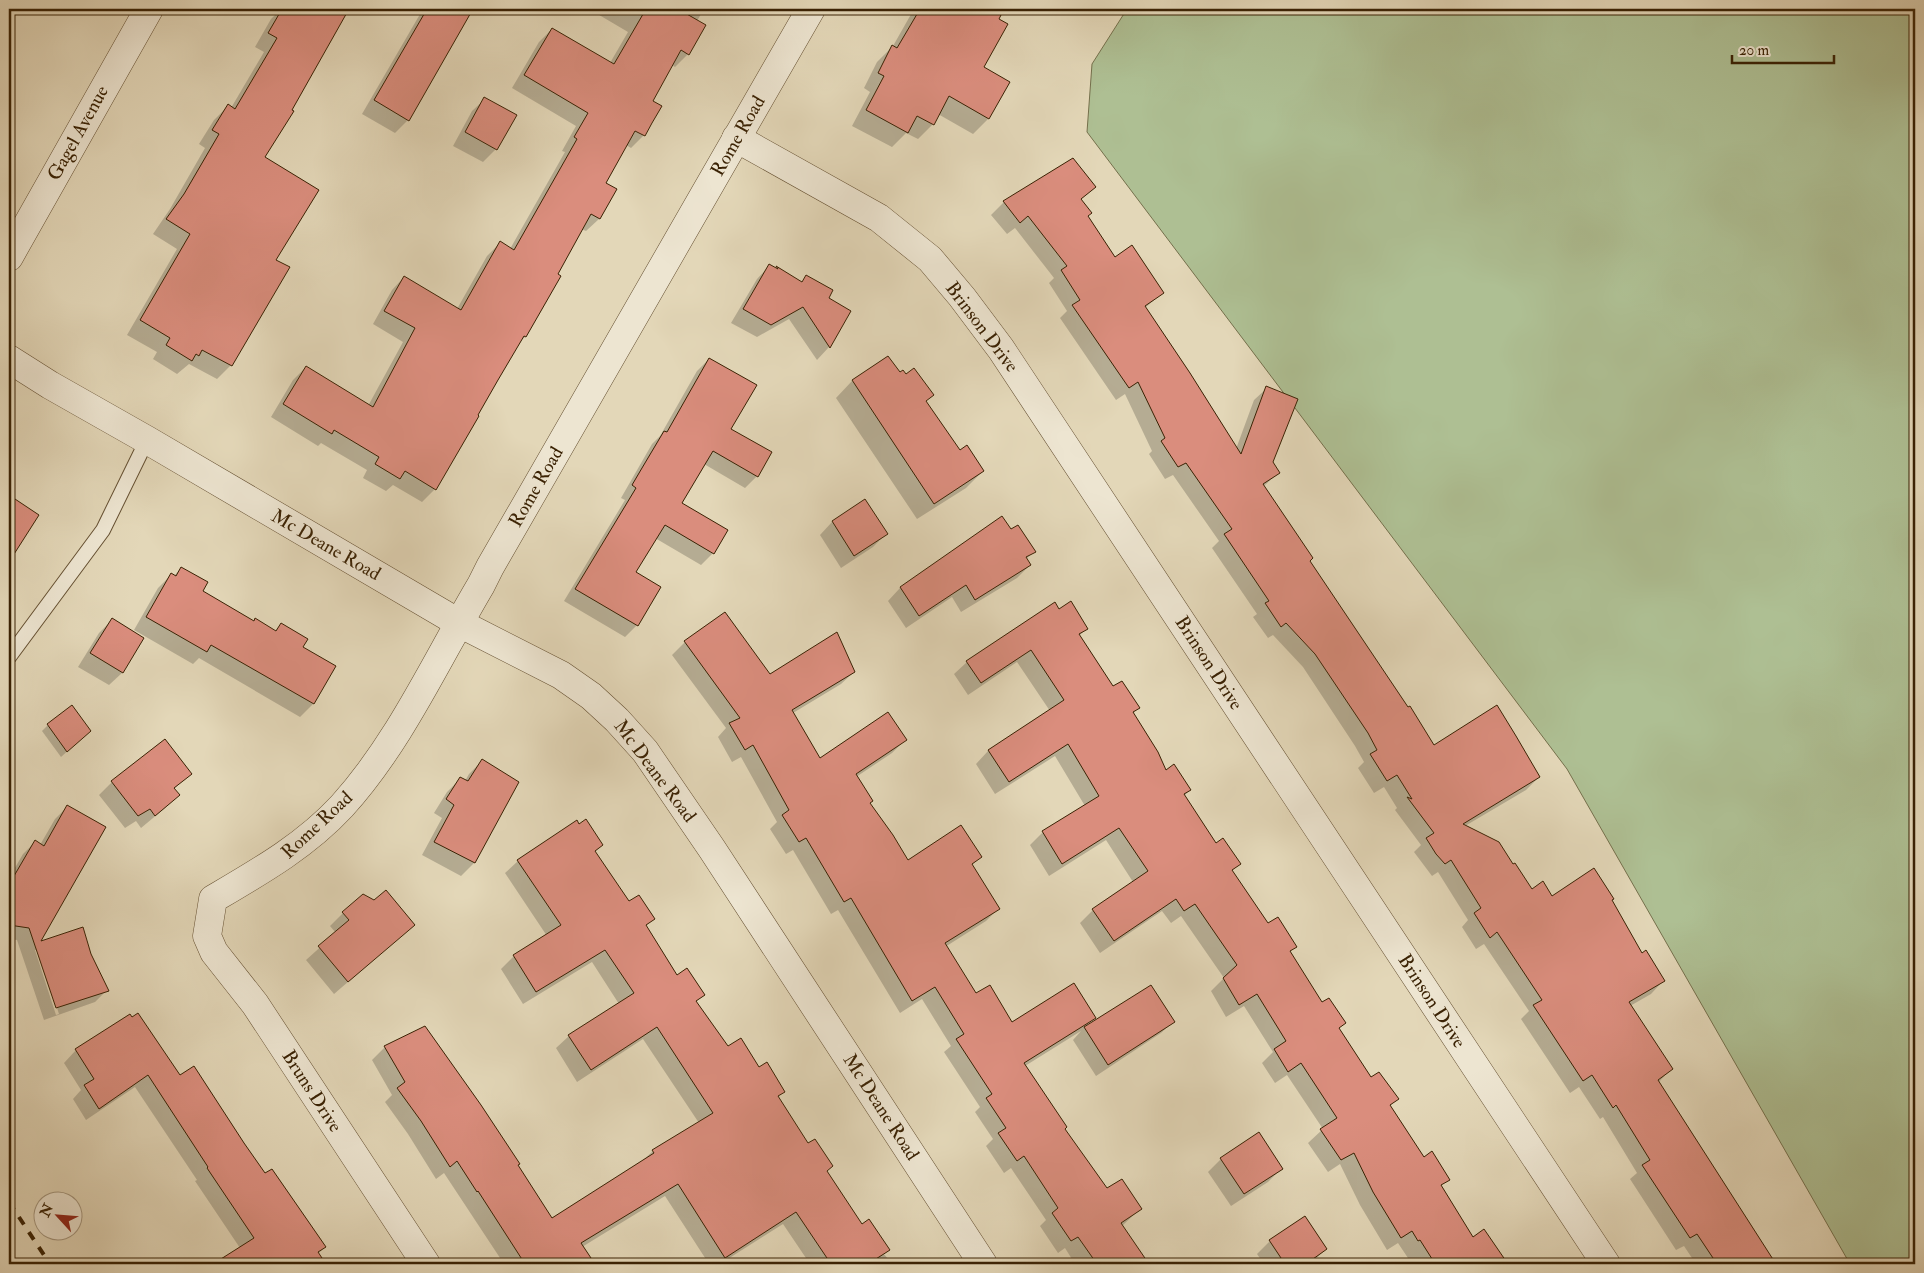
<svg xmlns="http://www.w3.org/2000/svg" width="1924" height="1273" viewBox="0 0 1924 1273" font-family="'IM FELL Double Pica',serif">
	<rect width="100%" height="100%" fill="#e3d7b8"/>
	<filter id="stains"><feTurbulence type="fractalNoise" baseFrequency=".004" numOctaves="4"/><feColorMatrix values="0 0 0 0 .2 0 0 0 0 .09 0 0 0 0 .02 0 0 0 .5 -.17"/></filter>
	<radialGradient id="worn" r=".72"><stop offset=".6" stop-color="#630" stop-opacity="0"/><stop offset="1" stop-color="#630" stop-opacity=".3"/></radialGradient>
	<path fill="#aebf93" stroke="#74704c" d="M1127,9h788v1255h-65l-283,-495 -480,-637 5,-68z"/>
	<g fill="#0003" fill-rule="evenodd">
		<path d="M281,9h67l-85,148 11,103 -43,105 -14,14 -28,-15 -12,10 -24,-15 4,-7 -30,-17 50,-86 -24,-15 17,-25 35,-61 -6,-4 15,-24 14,-14 3,2 33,-56 -9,-5 16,-28z"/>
		<path d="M423,9h49l-64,111 -13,13 -33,-19z"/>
		<path d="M589,9h115l-7,12 -9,33 -13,13 -3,-2 -21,37 -7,33 -13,13 -5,-3 -22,38 11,6 -16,30 -13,12 -5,-2 -25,46 3,1 -34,61 -7,6 -83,146 -13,13 -29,-17 -7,6 -23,-13 4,-8 -46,-27 -3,3 -47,-29 22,-37 13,-13 62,39 35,-64 -30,-18 19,-34 12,-13 53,32 30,-53 13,-13 10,6 55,-97 -3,-1 14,-25 -64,-38 27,-46 13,-13 58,34 18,-31z"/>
		<path d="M914,9h89l-6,10 -15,49 27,15 -21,36 -15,15 -35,-20 -5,10 -15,15 -12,-6 -14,14 -40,-21 18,-34 -6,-4 13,-26 16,-16z"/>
		<path d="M485,99l11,50 -13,13 -30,-16 19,-35z"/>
		<path d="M1095,187l-15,13 6,16 28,42 48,35 -17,15 91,141 18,-49 13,-12 5,74 6,11 -15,14 45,74 126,185 105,31 -13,13 -61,36 47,40 19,24 21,8 59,2 30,54 22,27 -12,13 -21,12 41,63 -13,14 116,181h-78l-12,-18 -8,4 -46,-71 7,-6 -34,-56 -3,2 -21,-32 -9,6 -49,-74 8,-8 -45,-67 -8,5 -14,-22 6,-7 -30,-48 -6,4 -18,-24 7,-7 -26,-35 2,-2 -13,-21 -10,6 -16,-25 6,-6 -9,-16 -52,-79 -30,-32 -5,3 -15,-21 4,-3 -45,-66 7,-7 -46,-66 -8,4 -16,-25 3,-3 -27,-57 -9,6 -56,-82 7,-7 -18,-28 5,-5 -39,-50 -8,6 -16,-19 13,-13z"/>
		<path d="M769,266l6,3 1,-1 25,15 6,-6 20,21 22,14 -20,35 -12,13 -28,-41 -32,18 -26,-14 26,-44z"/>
		<path d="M887,357l12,17 33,21 -7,7 34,50 24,19 -17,17 -49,31 -81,-121 16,-17z"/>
		<path d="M709,359l20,71 28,46 -12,12 -41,-24 -23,39 32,50 -12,12 -46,-27 -21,35 25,15 -22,37 -12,12 -61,-36 61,-101 -4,-2 31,-54 8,-8 37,-65z"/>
		<path d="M9,496l29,19 -29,45z"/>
		<path d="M865,501l21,33 -13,13 -32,21 -21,-33 12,-13z"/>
		<path d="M1002,518l9,13 23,21 -8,7 4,6 -13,13 -56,34 -9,-15 -46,31 -18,-27 12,-13z"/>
		<path d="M181,568l20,24 73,40 7,-8 20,23 34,19 -22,38 -13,13 -101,-59 -6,6 -59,-34 24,-42 13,-13 3,1z"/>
		<path d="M1059,610l28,18 -8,8 33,52 26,20 -5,6 33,57 24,19 -6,6 32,49 23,19 -8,8 37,52 27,23 -5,5 32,52 22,19 -6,6 33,49 26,21 -7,7 33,52 25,21 -8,8 32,52 23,25h-83l-14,-21 -11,7 -27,-45 -20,-41 -12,8 -20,-29 15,-14 -36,-54 -12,8 -13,-20 11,-11 -29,-46 -18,11 -15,-26 13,-13 -43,-62 -10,7 -9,-12 -62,42 -20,-30 13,-13 40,-28 -27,-42 -57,36 -19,-31 13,-13 42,-26 -30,-50 -60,38 -19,-30 12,-13 62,-40 -33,-49 -49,33 -14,-21 13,-12z"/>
		<path d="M112,620l31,18 -21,35 -13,12 -31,-18 21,-34z"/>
		<path d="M685,642l85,34 84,-4 -13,12 -48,29 26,46 86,-19 -13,13 -36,24 12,27 40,58 72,-5 -9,9 28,42 -13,13 -41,26 30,48 37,29 82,-6 -8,8 87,-4 -12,11 -65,43 -23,-36 8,-9 -56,35 38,63 44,61 33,19 -18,17 25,38h-72l-10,-16 -7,5 -18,-27 6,-6 -35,-52 -7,5 -18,-27 7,-7 -18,-27 5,-5 -36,-55 7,-6 -29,-47 -22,14 -62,-103 -7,4 -38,-64 -7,4 -16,-25 7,-7 -36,-65 -9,5 -14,-25 8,-9 -54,-73z"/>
		<path d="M48,725l35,12 -22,20 -19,-26z"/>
		<path d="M165,741l25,32 -16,16 4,6 -13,13 -24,20 -5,-7 -11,7 -26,-33 13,-13z"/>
		<path d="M482,761l36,21 -44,81 -13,13 -39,-21 20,-37 -8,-5 13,-21 13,-13 5,2 4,-7z"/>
		<path d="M67,807l-29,136 52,11 17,36 -12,12 -51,18 -27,-80 -8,-1v-61l14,-24 12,-12 5,3 15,-26zM35,950h3l21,64 -3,1z"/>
		<path d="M602,845l-8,8 29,44 30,22 -8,8 32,49 26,19 -7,7 31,46 31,21 26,22 -6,7 30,47 24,21 -6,6 36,53 27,25 -5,4 8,10h-82l-27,-40 -63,40h-11l-44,-68 -83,51 12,17h-90l-60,-91 -8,6 -28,-45 -23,-32 7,-7 -20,-35 13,-13 39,-20 127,192 90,-57 12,-11 46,-28 -56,-84 -66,43 -21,-34 13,-12 50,-32 -27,-42 -69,42 -22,-35 13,-13 33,-20 -42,-63 13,-12z"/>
		<path d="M343,913l71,12 -80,69 -28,-34 30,-27 -6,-7z"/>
		<path d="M129,1015l50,62 64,67 22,30 60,73 -7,7 6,10h-109l25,-16 -45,-67 2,-1 -62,-93 -49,33 -13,-21 8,-9 -17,-27 12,-13z"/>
		<path d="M1221,1159l60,10 -13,13 -37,24 -23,-34z"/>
		<path d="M1270,1241l56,8 -16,15h-46l-7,-10z"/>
	</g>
	<g fill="#da8d7d" stroke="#3a2204">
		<path d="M282,9h67l-57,101 2,1 -29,46 54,33 -43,70 14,7 -58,99 -30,-16 -3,6 -3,-2 -4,7 -26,-16 4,-7 -30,-18 50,-86 -24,-15 18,-25 35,-60 -7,-4 16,-26 7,5 42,-71 -9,-5z"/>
		<path d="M427,9h46l-64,112 -35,-21z"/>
		<path d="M646,9h32l28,16 -17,30 -8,-5 -28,51 9,5 -10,17 -7,13 -10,-5 -29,52 11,6 -17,30 -9,-5 -33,60 3,2 -35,61 -2,-1 -26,44 -20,35 1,1 -43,74 -31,-19 -5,8 -25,-15 4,-7 -45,-27 -2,4 -49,-30 23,-38 67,41 42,-79 -31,-17 20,-35 57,34 39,-69 14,9 63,-111 -3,-2 14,-24 -64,-38 28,-47 62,36z"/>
		<path d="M920,9h84l-5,10 9,5 -24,43 26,15 -21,37 -40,-23 -15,29 -17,-9 -9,17 -42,-23 18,-34 -6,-3 14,-28 5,3z"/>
		<path d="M484,97l33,18 -20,35 -32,-18z"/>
		<path d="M1073,158l23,29 -15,12 11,14 -4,3 27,41 17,-12 32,48 -19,13 45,67 51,81 25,-68 32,13 -25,63 7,11 -17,11 50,74 -3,3 98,146 2,-1 24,39 63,-40 19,31 24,41 -77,47 36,18 14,22 2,-1 17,26 11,-8 9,15 42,-28 20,31 -2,1 30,53 4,-3 19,31 -36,21 44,67 -15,11 118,184h-59l-20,-30 -7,4 -48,-73 8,-5 -34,-55 -3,3 -21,-33 -9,6 -50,-76 9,-5 -45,-68 -7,6 -16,-25 7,-5 -30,-48 -6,4 -9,-10 -10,-16 8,-5 -27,-36 5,2 -15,-24 -10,6 -17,-27 7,-4 -9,-17 -53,-79 -29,-31 -5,4 -16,-24 4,-2 -45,-67 8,-5 -46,-66 -8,4 -17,-26 4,-3 -27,-56 -9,6 -57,-83 8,-5 -19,-30 6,-4 -39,-50 -8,7 -17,-22z"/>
		<path d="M769,264l9,5 -2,-3 26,16 4,-7 27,15 -4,8 22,13 -21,37 -27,-41 -32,18 -28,-16z"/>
		<path d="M888,356l12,16 3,-2 3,4 8,-6 20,27 -8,6 34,49 7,-5 17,26 -50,33 -82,-124z"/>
		<path d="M709,358l48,27 -26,44 41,23 -14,25 -45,-26 -31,52 46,27 -14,24 -49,-29 -29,47 25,15 -23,39 -63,-37 61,-101 -4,-3 10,-17 22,-37 3,1z"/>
		<path d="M9,495l30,20 -30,47z"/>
		<path d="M865,499l23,35 -34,22 -22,-35z"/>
		<path d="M1002,516l9,13 7,-4 18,27 -10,5 5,8 -56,35 -9,-15 -47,31 -19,-29z"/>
		<path d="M181,567l27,15 -5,9 51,30 1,-3 21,13 5,-8 27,16 -5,8 33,19 -22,38 -103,-59 -4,7 -61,-35 25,-44 5,3z"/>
		<path d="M1071,601l17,28 -9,5 34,52 9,-5 18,27 -7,4 25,40 8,18 8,-6 17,26 -7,4 32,49 7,-5 18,26 -9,6 36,53 10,-6 19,30 -7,4 32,51 7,-4 17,25 -7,5 32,49 8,-5 20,27 -9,6 34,52 8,-6 18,29 -9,5 32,52 11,-8 24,35h-78l4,-2 -14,-22 -2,1 -6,-10 -11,7 -28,-46 -19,-39 -13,7 -21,-31 17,-11 -36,-55 -13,9 -14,-23 12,-8 -29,-47 -18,11 -16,-27 14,-13 -42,-61 -11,7 -8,-12 -62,42 -22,-32 56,-38 -29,-43 -57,36 -20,-33 57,-35 -31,-52 -59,38 -21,-32 76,-50 -33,-50 -50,33 -15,-22 89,-59 4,7z"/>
		<path d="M725,612l45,62 67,-42 18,40 -63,38 28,48 68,-46 19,28 -51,34 17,27 -3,2 23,32 15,25 53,-35 21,32 -10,7 28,45 -55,34 31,50 14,-8 22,37 62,-39 22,35 -72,45 43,64 -2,2 42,59 15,-9 20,30 -21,14 28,41h-52l-19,-27 -7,4 -19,-28 6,-5 -34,-52 -7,5 -19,-28 8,-5 -20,-30 6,-4 -36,-55 8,-5 -29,-47 -23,14 -61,-103 -7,4 -38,-64 -7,4 -17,-27 7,-5 -36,-65 -8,5 -16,-27 11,-5 -56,-77z"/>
		<path d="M112,618l32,20 -21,35 -33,-20z"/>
		<path d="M72,705l19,26 -24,21 -20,-28z"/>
		<path d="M165,739l27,35 -18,14 6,7 -25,21 -5,-7 -12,7 -27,-35z"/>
		<path d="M482,759l37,23 -44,81 -41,-21 20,-37 -8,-6 14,-22 8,4z"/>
		<path d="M67,805l39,22 -65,114 42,-14 8,27 18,37 -53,17 -27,-80 -20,-3v-49h5l21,-36 9,6z"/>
		<path d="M586,819l17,26 -8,6 34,50 10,-6 16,24 -9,6 31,50 10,-7 18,27 -9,6 32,45 13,-8 18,29 8,-5 18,30 -7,4 30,47 7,-4 18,27 -6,5 35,53 7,-5 21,31 -22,14h-37l-35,-52 -71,46 -47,-74 -97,59 14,21h-70l-47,-73 -1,1 -20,-31 -7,6 -29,-46 -24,-33 8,-6 -21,-36 41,-20 56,79 39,59 -2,1 34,53 102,-65 -2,-3 61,-37 -56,-86 -66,43 -23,-35 66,-42 -29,-43 -69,42 -23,-37 48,-30 -44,-65 60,-40 2,4z"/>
		<path d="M386,890l29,35 -67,57 -30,-36 31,-26 -7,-8 21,-18 11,6z"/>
		<path d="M1151,985l24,37 -67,43 -24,-38z"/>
		<path d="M138,1013l42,62 14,-9 50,77 21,30 7,-4 54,78 -8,5 8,12h-113l41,-26 -47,-70 1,-1 -60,-92 -49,34 -15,-24 10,-6 -19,-30 55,-35 2,3z"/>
		<path d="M1259,1132l24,37 -39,25 -24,-36z"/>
		<path d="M1305,1216l22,33 -21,15h-21l-16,-24z"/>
	</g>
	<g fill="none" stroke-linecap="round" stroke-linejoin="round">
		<g stroke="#644f31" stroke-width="16">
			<path id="service" d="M9,657l94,-127 44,-90"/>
		</g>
		<g stroke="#644f31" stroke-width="29">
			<g id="minor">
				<path d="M736,138l143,80 51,41 32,38 39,52 605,915"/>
				<path d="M9,359l41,26 97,55 312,183 102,52 30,21 26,24 28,31 67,98 271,415"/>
				<path d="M426,1264l-171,-260 -41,-52 -7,-16 6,-37c46,-27 92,-53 129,-93 58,-64 95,-147 139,-221l9,-18 321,-558"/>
			</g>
		</g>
		<g stroke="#644f31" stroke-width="29">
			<path id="tertiary" d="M9,257l140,-248"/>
		</g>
		<use href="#service" stroke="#ede5d1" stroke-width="14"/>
		<use href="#minor" stroke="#ede5d1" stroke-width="28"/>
		<use href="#tertiary" stroke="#ede5d1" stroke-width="28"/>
		<path stroke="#3a2204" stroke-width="4" stroke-dasharray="9 9" stroke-linecap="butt" d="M9,1202l41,62"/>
	</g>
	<g text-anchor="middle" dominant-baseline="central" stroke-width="4" stroke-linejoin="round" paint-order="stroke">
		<g font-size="19" fill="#3a2204" stroke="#ede5d1">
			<text transform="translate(78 133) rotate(-61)">Gagel Avenue</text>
			<text transform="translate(738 136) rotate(-60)">Rome Road</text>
			<text transform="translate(982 327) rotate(53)">Brinson Drive</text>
			<text transform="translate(536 487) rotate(-60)">Rome Road</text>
			<text transform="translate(326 545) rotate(30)">Mc Deane Road</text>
			<text transform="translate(1209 663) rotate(57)">Brinson Drive</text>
			<text transform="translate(655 771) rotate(53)">Mc Deane Road</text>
			<text transform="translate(317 825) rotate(-43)">Rome Road</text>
			<text transform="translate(1432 1001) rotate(57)">Brinson Drive</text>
			<text transform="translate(312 1091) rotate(57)">Bruns Drive</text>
			<text transform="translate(881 1107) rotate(57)">Mc Deane Road</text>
		</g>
	</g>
	<rect width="1924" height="1273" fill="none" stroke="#e3d7b8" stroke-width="30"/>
	<rect x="10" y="10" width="1904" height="1253" fill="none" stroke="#3a2204" stroke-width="2.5"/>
	<rect x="15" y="15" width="1894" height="1243" fill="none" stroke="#3a2204"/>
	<g transform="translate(58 1216) rotate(296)"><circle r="24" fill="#ede5d1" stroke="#a5977f"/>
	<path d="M0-4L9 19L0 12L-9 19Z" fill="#8f2418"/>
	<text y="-8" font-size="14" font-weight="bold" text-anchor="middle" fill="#3a2204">N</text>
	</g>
	<path d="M1732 55v8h102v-8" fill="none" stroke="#3a2204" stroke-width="2.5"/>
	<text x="1739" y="55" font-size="15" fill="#3a2204" stroke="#ede5d1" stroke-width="4" paint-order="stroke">20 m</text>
	<rect width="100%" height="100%" filter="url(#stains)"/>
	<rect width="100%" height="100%" fill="url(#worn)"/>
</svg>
